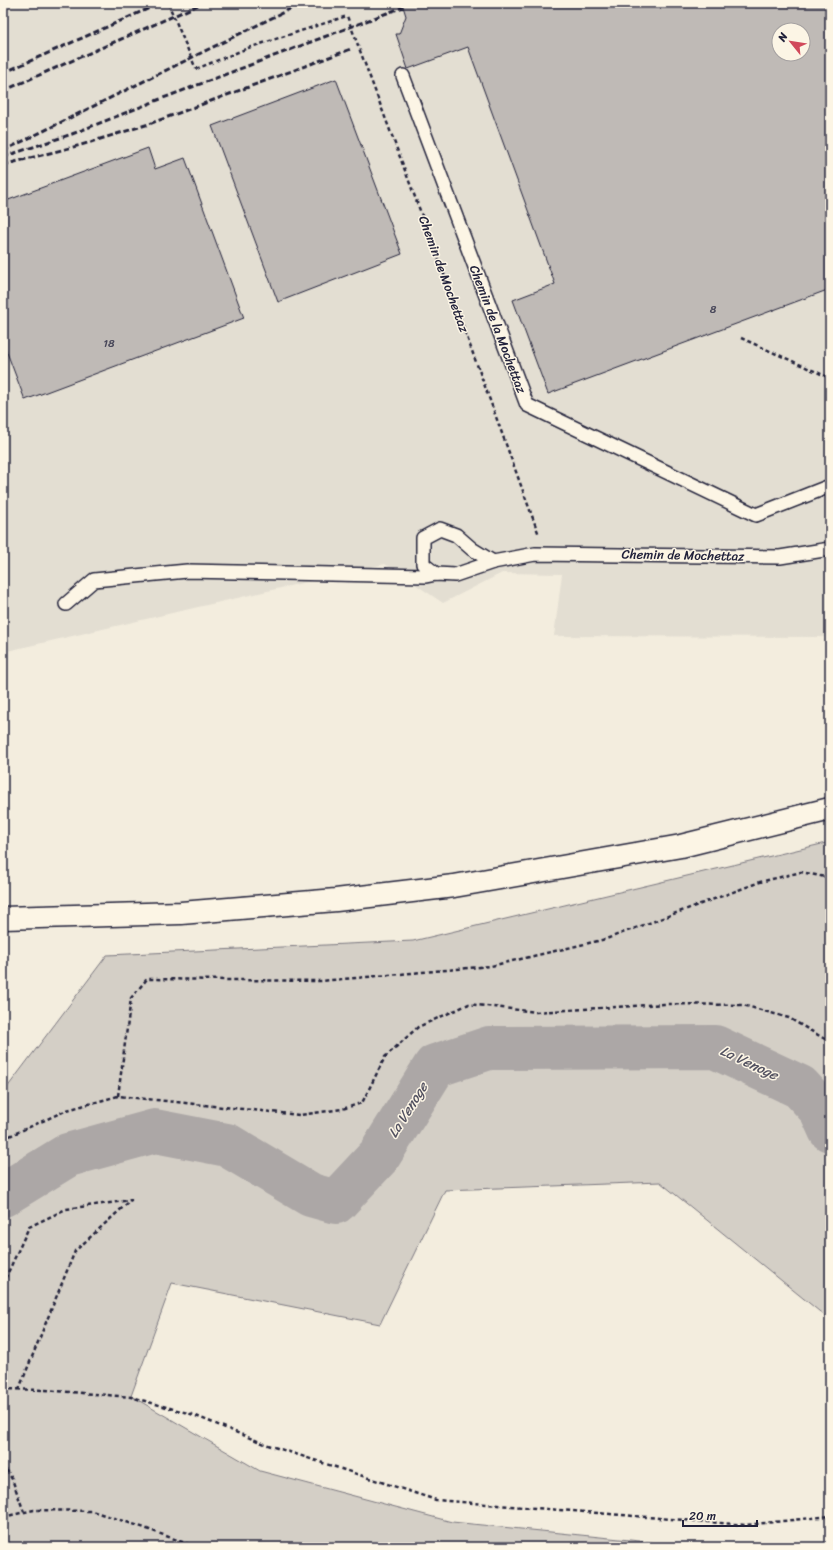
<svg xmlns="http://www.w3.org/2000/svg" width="833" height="1550" viewBox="0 0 833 1550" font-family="Sriracha,sans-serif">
	<rect width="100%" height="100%" fill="#f3edde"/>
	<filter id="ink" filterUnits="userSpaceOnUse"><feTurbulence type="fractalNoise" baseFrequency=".025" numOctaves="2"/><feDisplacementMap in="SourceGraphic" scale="8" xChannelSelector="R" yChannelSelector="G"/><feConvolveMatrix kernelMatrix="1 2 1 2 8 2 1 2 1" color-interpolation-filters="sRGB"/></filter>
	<g filter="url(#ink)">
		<g fill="#e3ded2" fill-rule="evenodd">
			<path d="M15,3h815v634l-276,-1 8,-62 -60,-1 -59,30 -58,-39 -382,88v-644zM779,30h24v24h-24z"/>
			<path d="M830,643v59l-7,-6z"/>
		</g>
		<path fill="#d4cfc6" stroke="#7b7880" d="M830,842v478l-170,-138 -215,8 -65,134 -208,-41 -41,113 129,75 192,51 227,23 -1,2h-675v-454l104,-138 306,-14z"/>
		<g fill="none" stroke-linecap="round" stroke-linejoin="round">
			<path stroke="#aca7a6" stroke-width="44" d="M3,1195l65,-40 87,-24 72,14 84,50 25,7 43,-46 56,-90 54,-18 226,-1 85,40 21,23 9,20"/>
		</g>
		<g fill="#bfbab6" stroke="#22223b" fill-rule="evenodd">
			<path d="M402,3h428v286l-282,105 -35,-94 42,-16 -87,-237 -60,22 -12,-35h3l7,-18zM779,30h24v24h-24z"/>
			<path d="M336,79l66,175 -124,48 -66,-176z"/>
			<path d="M148,148l7,21 30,-11 59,160 -219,82 -22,-58v-140z"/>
		</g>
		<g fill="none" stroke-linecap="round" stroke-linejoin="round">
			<g stroke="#22223b" stroke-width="16">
				<g id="service">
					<path d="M403,76l124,329 229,110 74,-29"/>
					<path d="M436,574l-13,-10v-26l17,-9 16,6 16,14 21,13"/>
					<path d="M66,604l28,-24 93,-9 239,5 10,-2 19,1 38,-13 42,-8 245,3 50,-8"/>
				</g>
			</g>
			<g stroke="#22223b" stroke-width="25">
				<path id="secondary" d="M3,918l178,-5 155,-13 118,-14 227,-40 149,-37"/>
			</g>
			<g stroke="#22223b" stroke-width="2.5" stroke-dasharray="4 3" stroke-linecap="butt">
				<path d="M196,69l52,-21 99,-32 101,269 91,250"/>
				<path d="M741,338l89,40"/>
				<path d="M118,1096l13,-98 16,-19 174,2 170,-15 115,-27 154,-57 41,-10 29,6"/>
				<path d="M3,1139l64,-29 51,-14 182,19 42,-6 20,-6 23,-46 33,-30 51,-23 67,8 128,-8 79,1 46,13 41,24"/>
				<path d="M3,1285l3,-8 23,-50 37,-18 65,-9 -56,51 -56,138"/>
				<path d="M3,1389l42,1 86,7 60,17 74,30 171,56 310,25 84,-9"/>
				<path d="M3,1464l9,15 12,33"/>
				<path d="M3,1517l31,-7 58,1 47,15 57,21"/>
			</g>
			<use href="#service" stroke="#fcf5e5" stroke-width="13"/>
			<use href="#secondary" stroke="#fcf5e5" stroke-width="22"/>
			<g stroke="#22223b" stroke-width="3" stroke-dasharray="6 3" stroke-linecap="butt">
				<path d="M3,73l158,-70"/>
				<path d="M3,91l200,-88"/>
				<path d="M3,151l299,-148"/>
				<path d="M3,157l69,-23 86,-34 245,-93"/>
				<path d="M3,165l78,-20 68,-21 202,-75"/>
			</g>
			<path stroke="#22223b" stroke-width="2.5" stroke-dasharray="4 3" stroke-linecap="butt" d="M168,3l28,66"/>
		</g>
	</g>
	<g text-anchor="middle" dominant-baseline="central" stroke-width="3" stroke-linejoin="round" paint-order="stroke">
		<g font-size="11" fill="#49485a">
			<text x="713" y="309">8</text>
			<text x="109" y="343">18</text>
		</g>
		<g font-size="13" fill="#22223b" stroke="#fcf5e5">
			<text transform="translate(444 274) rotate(70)">Chemin de Mochettaz</text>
			<text transform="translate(498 329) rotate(69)">Chemin de la Mochettaz</text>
			<text transform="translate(683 555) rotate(1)">Chemin de Mochettaz</text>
		</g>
		<g font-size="14" font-style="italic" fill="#525160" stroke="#fcf5e5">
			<text transform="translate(749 1063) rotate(25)">La Venoge</text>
			<text transform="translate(408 1110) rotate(-58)">La Venoge</text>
		</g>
	</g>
	<rect width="833" height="1550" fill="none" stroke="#fcf5e5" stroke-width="16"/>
	<rect x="8" y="8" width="817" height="1534" fill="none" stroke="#22223b" stroke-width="1.5" filter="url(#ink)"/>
	<g transform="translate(791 42) rotate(300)"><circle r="19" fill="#fcf5e5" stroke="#a5a1a1"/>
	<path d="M0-3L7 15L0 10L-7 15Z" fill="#d1495b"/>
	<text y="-6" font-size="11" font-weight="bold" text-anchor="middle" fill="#22223b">N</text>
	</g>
	<path d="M683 1520v6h74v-6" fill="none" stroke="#22223b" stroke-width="2"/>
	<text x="689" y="1520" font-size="12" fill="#22223b" stroke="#fcf5e5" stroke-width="3" paint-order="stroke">20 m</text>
</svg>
